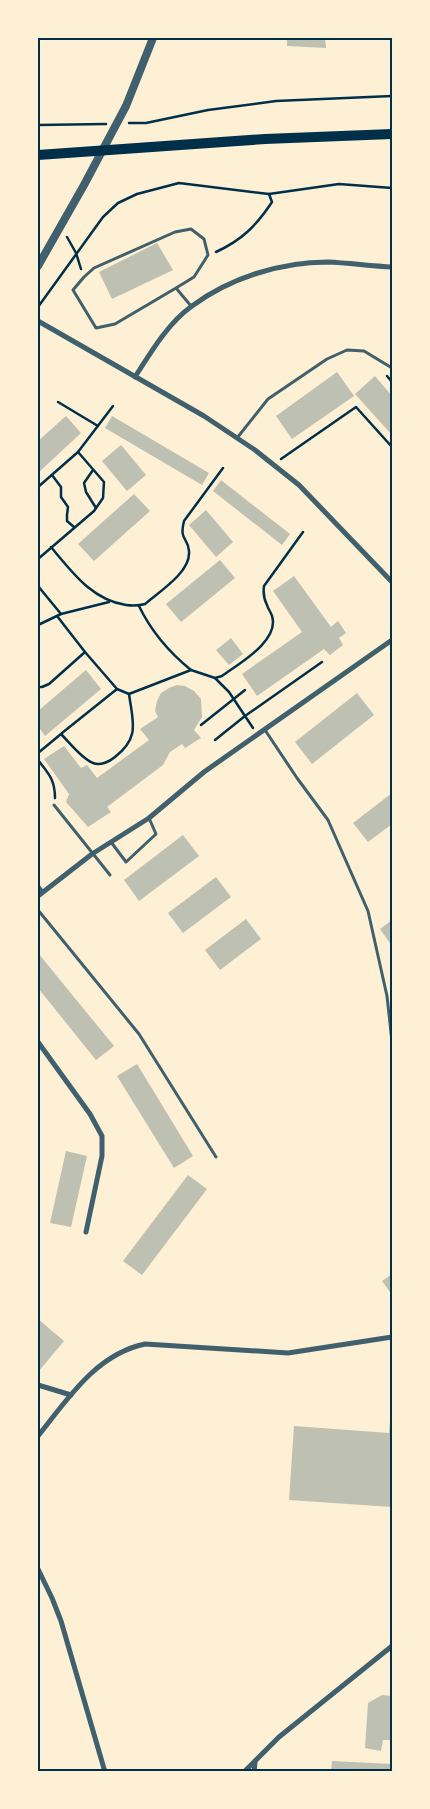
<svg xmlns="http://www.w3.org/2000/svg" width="430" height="1809" viewBox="0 0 430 1809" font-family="Raleway,sans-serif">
	<rect width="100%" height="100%" fill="#fdf0d5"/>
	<g fill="#bec0b2">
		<path d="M287,38h38l1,10 -39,-2z"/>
		<path d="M157,243l16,27 -61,29 -13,-27z"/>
		<path d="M337,372l17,24 -62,43 -16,-23z"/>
		<path d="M375,376l17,20v39l-37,-41z"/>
		<path d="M66,416l15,17 -43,40v-32z"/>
		<path d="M112,416l97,57 -7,12 -97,-57z"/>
		<path d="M121,445l25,30 -19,16 -25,-30z"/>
		<path d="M221,480l69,54 -8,11 -69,-54z"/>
		<path d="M134,494l16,17 -56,50 -16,-17z"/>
		<path d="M206,510l27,32 -17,15 -27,-32z"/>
		<path d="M220,560l15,18 -54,44 -15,-18z"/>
		<path d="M294,576l37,51 7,-6 8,12 -7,5 4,7 -13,10 -6,-6 -67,47 -15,-22 60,-42 -29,-41z"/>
		<path d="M231,638l12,16 -14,11 -13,-15z"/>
		<path d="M86,670l15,19 -56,47 -7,-10v-15z"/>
		<path d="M177,685l8,1 9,5 7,8 1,18 -8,13 7,8 -16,10 -3,-4 -12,8 -7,13 -56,42 4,5 -23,15 -22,-25 3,-8 -25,-35 20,-13 17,22 6,-3 10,13 52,-38 -9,-11 18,-12 -3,-6 2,-10 4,-8 8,-5z"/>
		<path d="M357,693l17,22 -62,49 -17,-22z"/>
		<path d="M392,793v31l-24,18 -15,-19z"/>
		<path d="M183,835l16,21 -60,45 -15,-21z"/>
		<path d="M216,877l15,20 -48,36 -15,-20z"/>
		<path d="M246,919l15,20 -41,31 -15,-20z"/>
		<path d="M392,920v26l-12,-17z"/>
		<path d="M38,953l76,93 -18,14 -58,-72z"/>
		<path d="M137,1064l56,92 -19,12 -57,-92z"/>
		<path d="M66,1151l21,5 -16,71 -21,-4z"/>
		<path d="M188,1175l19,14 -65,86 -19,-14z"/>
		<path d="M392,1274v21l-10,-14z"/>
		<path d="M38,1319l26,22 -25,30 -1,-1z"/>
		<path d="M390,1421h2v86l-103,-7 5,-74 95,7z"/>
		<path d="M382,1695l10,1v44h-9l-2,11 -16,-3 3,-45z"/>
		<path d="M332,1761l60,3v8h-61z"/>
	</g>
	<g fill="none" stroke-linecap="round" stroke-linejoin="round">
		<g stroke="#003049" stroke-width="2.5">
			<path d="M129,123h17l62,-13 68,-9 116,-5"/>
			<path d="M38,125l68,-1"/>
			<path d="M67,237l9,16 5,16"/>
			<path d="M216,252c26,-12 40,-26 56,-50l-3,-8"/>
			<path d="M38,307l65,-90 15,-14 19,-9 42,-11 90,11 70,-10 53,4"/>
			<path d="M387,376l5,6"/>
			<path d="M58,402l40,24"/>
			<path d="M281,459l75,-52 36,40"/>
			<path d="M93,470l-9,13 2,9 10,16"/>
			<path d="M52,475l9,12v10l7,10 -1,8v6l7,6"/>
			<path d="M38,487l40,-35 35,-46"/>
			<path d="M51,547c21,25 41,53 75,58 8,1 12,1 19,-1 15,-13 46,-32 44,-53 -1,-14 -10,-10 -5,-30l39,-53"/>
			<path d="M38,559l56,-48 9,-13 1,-16 -26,-30"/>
			<path d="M38,586l23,28"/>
			<path d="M38,625l23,-11 48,-12"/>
			<path d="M85,652l32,37 12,5 62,-24c-21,-17 -40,-39 -52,-64"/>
			<path d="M191,670l24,8 7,-2c16,-12 58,-35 50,-60 -1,-4 -4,-7 -5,-11 -3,-6 -4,-12 -3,-19l39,-54"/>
			<path d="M215,678l14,14 24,36"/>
			<path d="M38,687h4l7,-3 36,-32 -28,-36"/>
			<path d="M201,725l44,-35"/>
			<path d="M62,733l55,-44"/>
			<path d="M215,740l30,-24 77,-54"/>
			<path d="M38,753l23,-19c8,8 21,25 32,29 7,3 16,-1 22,-6 25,-20 18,-34 14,-63"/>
			<path d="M38,760c10,13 17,19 17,38"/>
		</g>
		<g stroke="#3f606c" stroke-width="3">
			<path d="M176,288l18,-11 14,-22 -4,-16 -13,-10 -16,3 -81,36 -10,9 -11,13 23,38 19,-4 61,-36 15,18"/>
			<path d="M237,438l31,-39 59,-40 20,-9 17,1 28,17"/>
			<path d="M265,730l32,48 31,42 40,91 19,85 5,46"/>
			<path d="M54,805l56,70"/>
			<path d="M111,842l15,20 30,-28 -7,-16"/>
			<path d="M38,885l5,7"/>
			<path d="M38,910l101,124 77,123"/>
		</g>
		<g stroke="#3f606c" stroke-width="5">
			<path d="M38,321l166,95 51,34 44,35 93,97"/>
			<path d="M135,377c16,-25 33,-54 57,-71 38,-28 88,-44 136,-44 21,1 43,4 64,5"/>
			<path d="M38,896l54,-42 57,-36 55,-46 188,-132"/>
			<path d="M38,1042l52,72 12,22v20l-16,76"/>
			<path d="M38,1385l33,10"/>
			<path d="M38,1436c29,-36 58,-82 107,-92l143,9 104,-16"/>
			<path d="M38,1569l14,29 9,23 44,151"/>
			<path d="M244,1772l35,-35 113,-91"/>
			<path d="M254,1772l1,-10"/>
		</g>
		<path stroke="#3f606c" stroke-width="8" d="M38,266l46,-81 42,-79 27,-68"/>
		<path stroke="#003049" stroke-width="10" d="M38,155l227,-16 127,-5"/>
	</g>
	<rect width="430" height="1809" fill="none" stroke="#fdf0d5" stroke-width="78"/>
	<rect x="39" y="39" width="352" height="1731" fill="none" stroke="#003049" stroke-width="2"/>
</svg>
